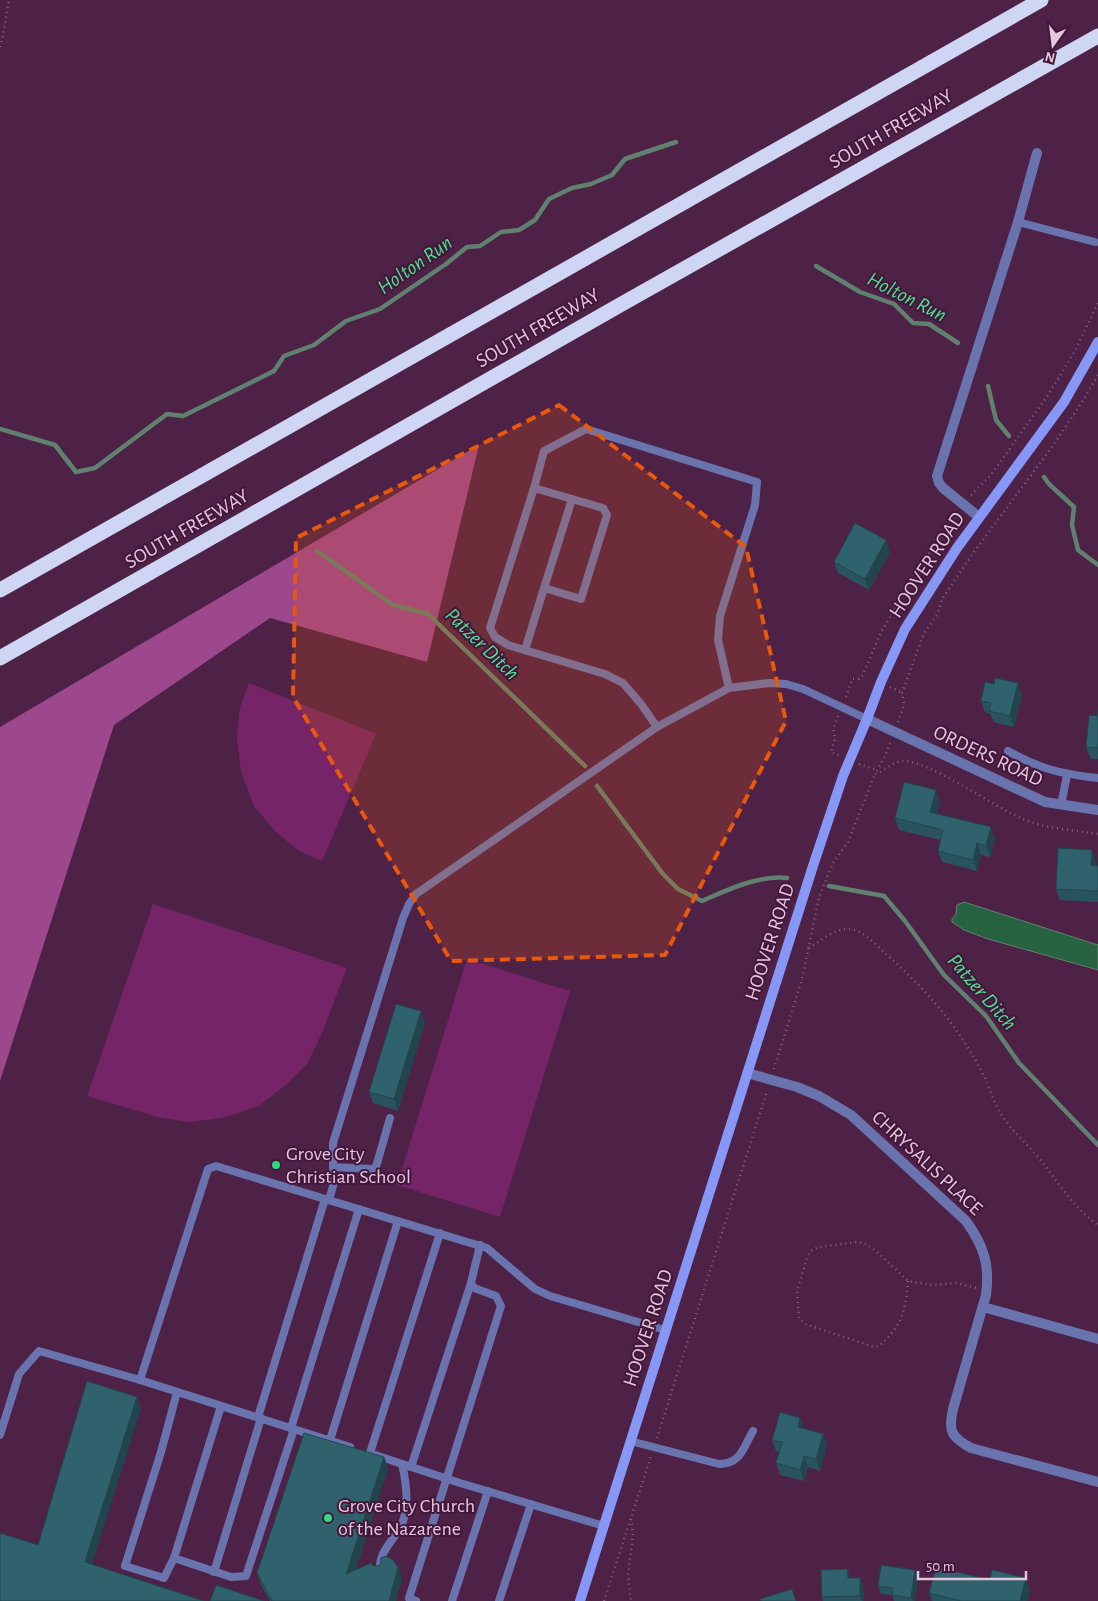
<svg xmlns="http://www.w3.org/2000/svg" width="1098" height="1601" viewBox="0 0 1098 1601" font-family="'Alegreya Sans',sans-serif">
	<rect width="100%" height="100%" fill="#4e2146"/>
	<g fill="#742467">
		<path d="M249,683l127,51 -54,127 -23,-10 -23,-19 -22,-26 -13,-34 -4,-34 3,-31z"/>
		<path d="M153,904l194,64 -25,65 -15,31 -20,20 -28,22 -36,12 -34,4 -32,-5 -70,-21z"/>
		<path d="M467,959l103,32 -70,226 -103,-32z"/>
	</g>
	<path fill="#9d478d" d="M479,445l-52,217 -157,-44 -156,107 -114,356v-354z"/>
	<path fill="#276340" stroke="#60816f" d="M964,902l134,43v25l-110,-31 -24,-9 -12,-8v-3l4,-5 1,-9z"/>
	<g fill="none" stroke-linecap="round" stroke-linejoin="round">
		<g stroke="#60816f" stroke-width="4.5">
			<path d="M816,266l44,26 34,12 19,19 16,1 29,19"/>
			<path d="M988,386l8,34 13,16"/>
			<path d="M0,429l55,16 21,27 19,-4 72,-54 16,2 91,-45 10,-15 30,-11 32,-24 34,-12 66,-45 21,-17 13,-1 21,-14 18,-2 16,-10 14,-21 23,-11 19,-4 21,-9 13,-16 51,-17"/>
			<path d="M1044,477l5,7 25,23 -2,18 6,25 20,15"/>
			<path d="M317,551l76,54 35,9 157,152"/>
			<path d="M597,786l66,88 15,15 24,12c25,-11 56,-26 85,-23"/>
			<path d="M829,886l55,10 21,25 39,54 42,41 33,47 79,82"/>
		</g>
		<g stroke="#896381" stroke-width="2.5" stroke-dasharray="1 4" stroke-linecap="butt">
			<path d="M0,47l3,-11 6,-36"/>
			<path d="M971,495l20,-20 57,-80 27,-44 23,-48"/>
			<path d="M890,687l12,6"/>
			<path d="M846,697l6,-18h7l4,-4 17,-41 36,-61 41,-60"/>
			<path d="M838,716l-5,13 2,9 -4,14 9,4"/>
			<path d="M898,722l6,-18 -2,-11 22,-60 13,-18 5,-16 32,-47 78,-105 30,-45 16,-27"/>
			<path d="M890,743l-4,11 -11,20c9,-2 17,-12 27,-13 27,-1 92,46 121,58 23,10 50,11 75,15"/>
			<path d="M859,764l18,6"/>
			<path d="M809,948c10,-6 24,-18 37,-19 16,-1 30,16 41,26 40,35 72,72 97,121 6,12 9,26 17,38 10,16 24,28 37,43 19,23 35,51 60,68"/>
			<path d="M774,1069l28,-90 17,-82 14,-34 15,-21 27,-68"/>
			<path d="M908,1281c-1,21 -5,42 -21,57 -4,4 -6,8 -13,9l-69,-23 -6,-6 -2,-27 11,-36 4,-5 7,-3 38,-5 7,1 11,7 33,31 24,4 24,-2 20,5"/>
			<path d="M657,1438l110,-347"/>
			<path d="M631,1519l2,14 -5,43 3,25"/>
			<path d="M604,1601l47,-145"/>
		</g>
		<g stroke="#6974af" stroke-width="8">
			<path d="M1018,222l77,20"/>
			<path d="M544,588l28,-89"/>
			<path d="M525,650l19,-62 37,11 26,-84 -4,-7 -69,-20"/>
			<path d="M657,727l-16,-23 -18,-21 -18,-9 -97,-29 -13,-8 -5,-9 44,-140 10,-37 42,-22 171,53 -2,23 -35,111 -2,24 11,48"/>
			<path d="M1008,751c32,18 53,23 90,27"/>
			<path d="M1061,805l6,-30"/>
			<path d="M333,1167l39,2 4,-2 14,-49"/>
			<path d="M329,1200l4,-14v-43l70,-225 6,-14 7,-10 241,-167 72,-39 40,-5 17,1 17,5 64,30"/>
			<path d="M140,1380l68,-211 8,-3 271,82 48,41 15,7 115,34"/>
			<path d="M177,1392l-16,60 -36,114 39,12 10,-20 57,19 15,-1 48,-147"/>
			<path d="M258,1417l67,-218"/>
			<path d="M291,1428l68,-219"/>
			<path d="M0,1435l19,-61 20,-23 101,29 210,67"/>
			<path d="M330,1440l68,-219"/>
			<path d="M630,1441l89,23c22,0 24,-16 34,-33"/>
			<path d="M370,1453l70,-220"/>
			<path d="M375,1455l85,28 144,43"/>
			<path d="M411,1467l60,-184"/>
			<path d="M174,1558l47,-152"/>
			<path d="M214,1572l47,-154"/>
			<path d="M380,1572c-3,-23 19,-34 24,-54 5,-18 2,-37 -2,-54"/>
			<path d="M416,1601l-7,-3 92,-292 -5,-10 -22,-8 -3,-5 9,-38"/>
			<path d="M452,1601l36,-110"/>
			<path d="M499,1601l32,-97"/>
		</g>
		<g stroke="#6974af" stroke-width="10">
			<path d="M979,517l-36,-29 -4,-5 -2,-7 81,-254 19,-69"/>
			<path d="M747,1073l50,14 22,9 32,19 115,106c18,25 24,44 20,74l-33,114c-5,22 -2,28 18,39l127,34"/>
			<path d="M983,1307l115,32"/>
		</g>
		<path stroke="#6974af" stroke-width="10" d="M867,719l178,83 53,8"/>
		<path stroke="#8697f5" stroke-width="10" d="M580,1601l233,-735 30,-90 24,-57 14,-37 24,-53 52,-81 107,-146 34,-60"/>
		<g stroke="#cfd6f3" stroke-width="15">
			<path d="M0,590l1041,-590"/>
			<path d="M0,658l627,-357 471,-265"/>
		</g>
	</g>
	<g fill="#29545f">
		<path d="M890,552l-21,38 -31,-17 -4,-11z"/>
		<path d="M1022,695l-8,32 -20,-5 -4,-8 -5,-2 -4,-11z"/>
		<path d="M1098,707v52h-7l-5,-12 11,-31z"/>
		<path d="M940,802l-3,12 58,25 -5,18 -9,-2 -4,16 -35,-9 -4,-11 3,-11 -42,-10 -4,-12z"/>
		<path d="M1092,850l4,12v4h2v36l-38,-2 -4,-11z"/>
		<path d="M425,1023l-27,88 -25,-8 -4,-11z"/>
		<path d="M800,1418l4,11 19,5 4,11 -7,26 -12,-4 -4,14 -24,-6 -4,-12 3,-11 -3,-1 -4,-11z"/>
		<path d="M384,1457l4,11 -32,102 17,-4 25,1 4,12 -6,22h-126l-9,-16 -4,-12z"/>
		<path d="M915,1570l3,8 -3,23h-21l-2,-6 -11,-1 -3,-8z"/>
		<path d="M851,1578h9l4,11v12h-41l-1,-4z"/>
		<path d="M1030,1590l-3,11h-95l-3,-8z"/>
	</g>
	<g fill="#22454d">
		<path d="M886,540l4,12 -21,38 -4,-11z"/>
		<path d="M1018,683l4,12 -8,32 -4,-11z"/>
		<path d="M936,790l4,12 -5,22 -5,-12z"/>
		<path d="M991,827l4,12 -5,18 -4,-11z"/>
		<path d="M977,843l4,12 -4,16 -4,-11z"/>
		<path d="M1092,850l4,12 -1,15 -4,-12z"/>
		<path d="M421,1011l4,12 -27,88 -4,-12z"/>
		<path d="M137,1397l4,12 -52,165 -4,-12z"/>
		<path d="M800,1418l4,11 -6,-2z"/>
		<path d="M823,1434l4,11 -7,26 -4,-12z"/>
		<path d="M804,1456l4,11 -4,14 -4,-11z"/>
		<path d="M384,1457l4,11 -37,118 -5,-12z"/>
		<path d="M398,1567l4,12 -6,22h-7z"/>
		<path d="M847,1569l5,12 -4,-3z"/>
		<path d="M915,1570l3,8 -3,23h-2l-2,-3z"/>
		<path d="M860,1578l4,11v12h-2l-2,-5z"/>
		<path d="M1026,1578l4,12 -3,11h-7z"/>
	</g>
	<g fill="#30626e" stroke="#22454d">
		<path d="M855,523l31,17 -21,39 -31,-17z"/>
		<path d="M995,678l23,5 -8,33 -21,-5 2,-8 -10,-2 4,-19 9,2z"/>
		<path d="M1098,707v41l-12,-1 3,-32 8,1z"/>
		<path d="M904,782l32,8 -6,22 61,15 -5,19 -9,-3 -4,17 -35,-9 5,-21 -48,-12z"/>
		<path d="M1058,848l34,2 -1,15 7,1v25l-42,-2z"/>
		<path d="M396,1004l25,7 -27,88 -25,-7z"/>
		<path d="M87,1381l50,16 -52,165 119,39h-204v-68l38,12z"/>
		<path d="M780,1412l20,6 -2,9 25,7 -7,25 -12,-3 -4,14 -24,-7 6,-21 -10,-2z"/>
		<path d="M304,1433l80,24 -38,117 25,-11 2,3h5l3,-3v-5l5,-2 7,4 5,7 -9,34h-117l-15,-28z"/>
		<path d="M881,1565l34,5 -4,28 -19,-3 1,-7 -15,-2z"/>
		<path d="M936,1567l54,13 2,-10 34,8 -6,23h-59l-32,-8z"/>
		<path d="M847,1569l1,9h12v18l-38,1 -1,-27z"/>
		<path d="M216,1585l48,16h-54z"/>
		<path d="M792,1589l4,12h-35l-1,-2z"/>
	</g>
	<path fill="#e8590c" fill-opacity="0.2" stroke="#e8590c" stroke-width="4" stroke-dasharray="10 6" stroke-linejoin="round" d="M559,405l187,142 40,174 -121,234 -214,6 -158,-264 3,-159z"/>
	<g fill="#31d882" stroke="#43173b" stroke-width="2">
		<circle cx="276" cy="1165" r="5"/>
		<circle cx="328" cy="1518" r="5"/>
	</g>
	<g text-anchor="middle" dominant-baseline="central" stroke-width="4" stroke-linejoin="round" paint-order="stroke">
		<g font-size="20" fill="#e4c7dc" stroke="#43173b">
			<text transform="translate(891 129) rotate(-30)">SOUTH FREEWAY</text>
			<text transform="translate(538 328) rotate(-30)">SOUTH FREEWAY</text>
			<text transform="translate(187 529) rotate(-30)">SOUTH FREEWAY</text>
			<text transform="translate(927 565) rotate(-57)">HOOVER ROAD</text>
			<text transform="translate(988 756) rotate(25)">ORDERS ROAD</text>
			<text transform="translate(770 942) rotate(-72)">HOOVER ROAD</text>
			<text transform="translate(927 1163) rotate(43)">CHRYSALIS PLACE</text>
			<text transform="translate(648 1328) rotate(-72)">HOOVER ROAD</text>
		</g>
		<g font-size="20" fill="#e4c7dc" stroke="#43173b" text-anchor="start">
			<text x="286" y="1154">Grove City<tspan x="286" dy="23">Christian School</tspan></text>
			<text x="338" y="1506">Grove City Church<tspan x="338" dy="23">of the Nazarene</tspan></text>
		</g>
		<g font-size="21" font-style="italic" fill="#4de490" stroke="#43173b">
			<text transform="translate(415 265) rotate(-35)">Holton Run</text>
			<text transform="translate(907 297) rotate(27)">Holton Run</text>
			<text transform="translate(482 644) rotate(44)">Patzer Ditch</text>
			<text transform="translate(982 992) rotate(49)">Patzer Ditch</text>
		</g>
	</g>
	<g transform="translate(1053 45) rotate(194)" stroke="#43173b" stroke-width="4" paint-order="stroke">
	<path d="M0-4L9 19L0 12L-9 19Z" fill="#e4c7dc"/>
	<text y="-8" font-size="14" font-weight="bold" text-anchor="middle" fill="#e4c7dc">N</text>
	</g>
	<path d="M918 1571v8h108v-8" fill="none" stroke="#e4c7dc" stroke-width="2.5"/>
	<text x="926" y="1571" font-size="15" fill="#e4c7dc" stroke="#43173b" stroke-width="4" paint-order="stroke">50 m</text>
</svg>
